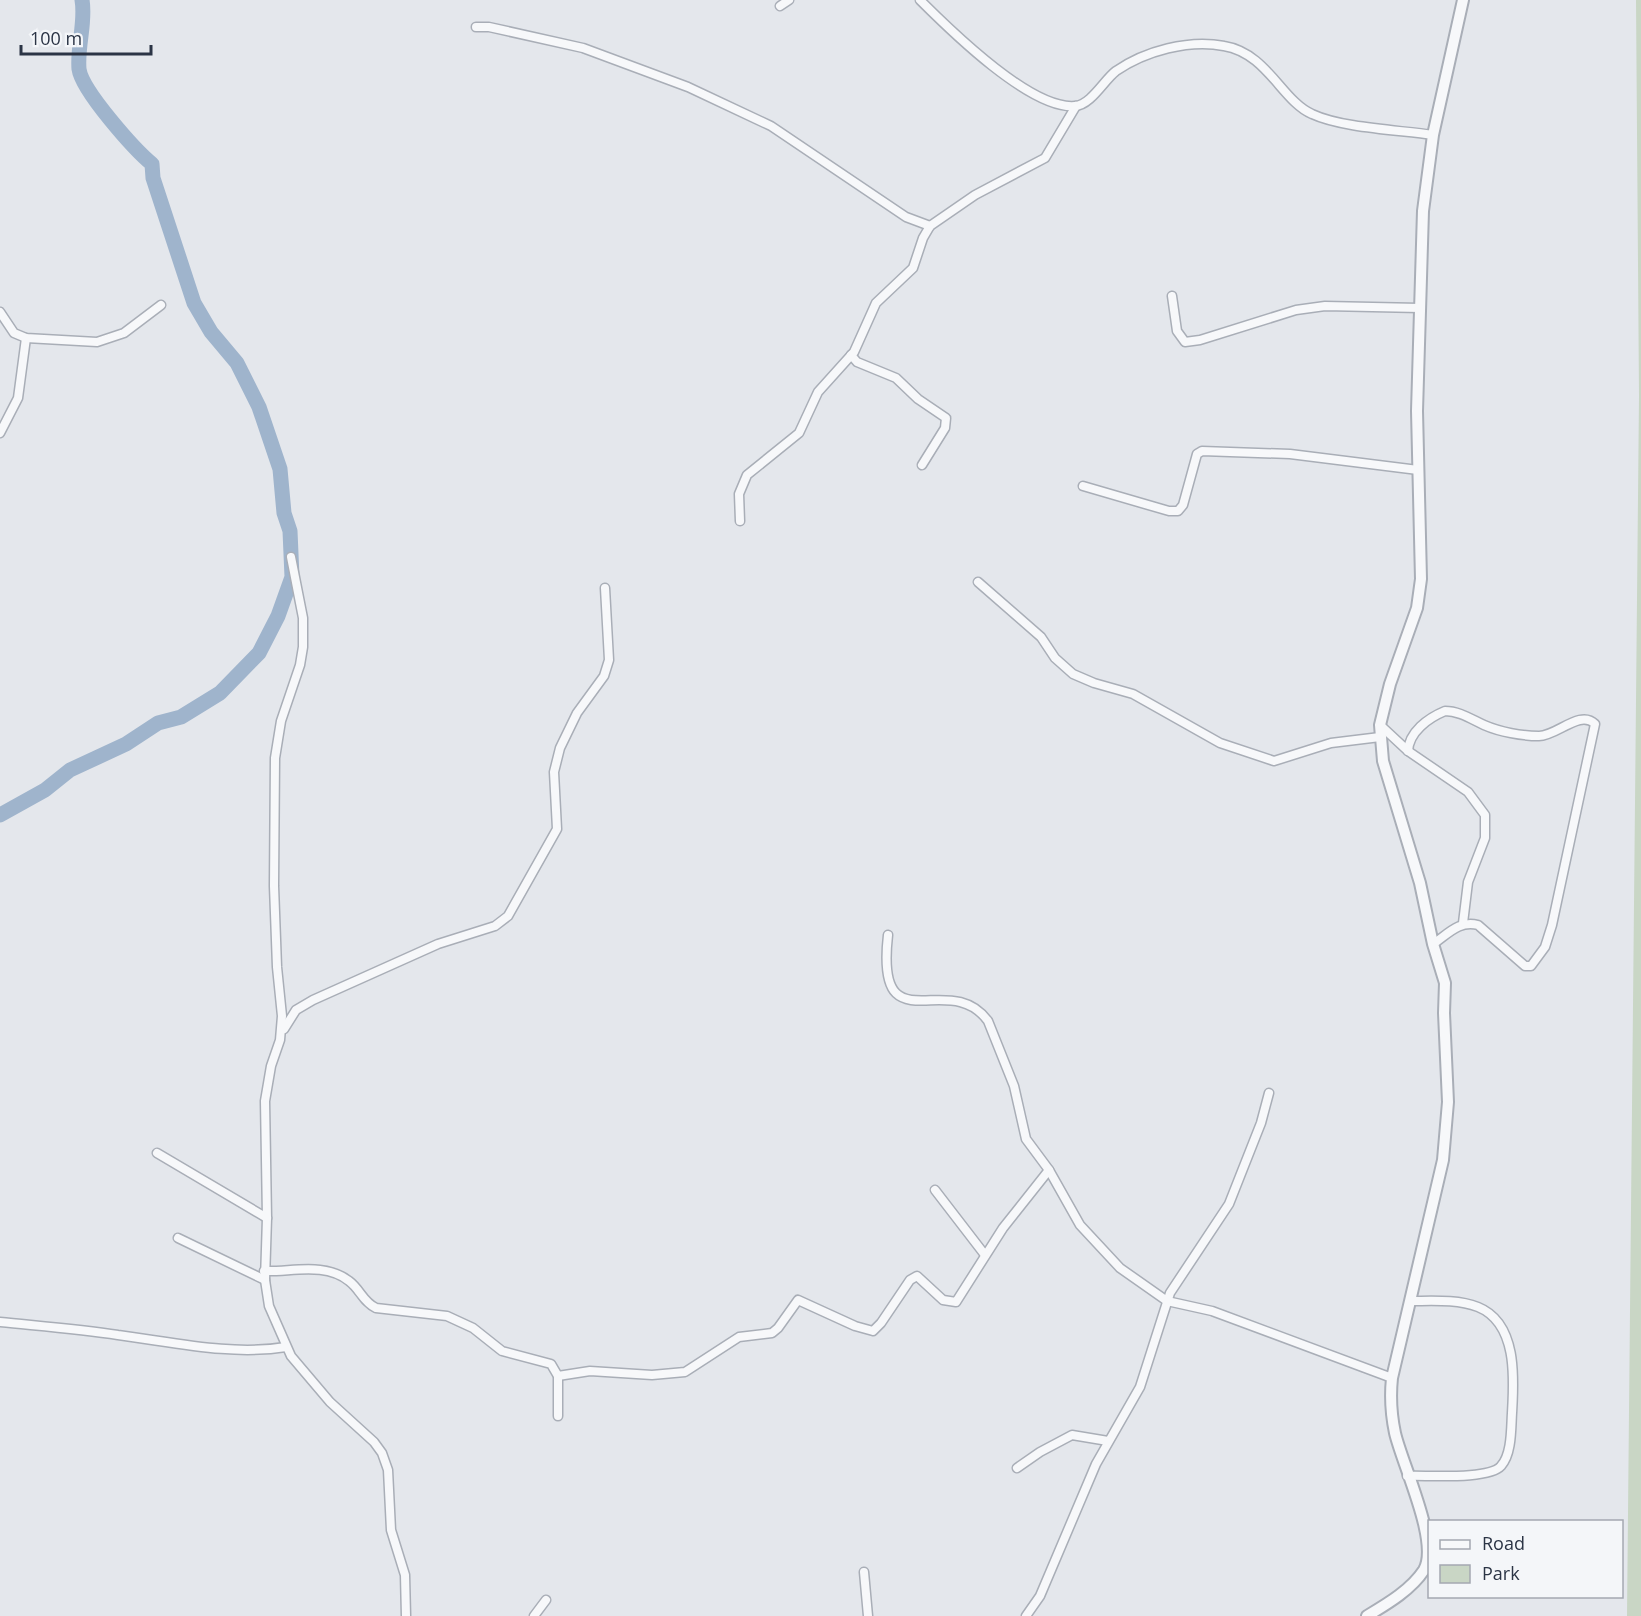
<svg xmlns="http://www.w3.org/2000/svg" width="1641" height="1616" viewBox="0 0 1641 1616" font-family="'Open Sans',sans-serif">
	<rect width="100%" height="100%" fill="#e4e7ec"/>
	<path fill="#c9d6c5" d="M1636,0h5v1616h-14l12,-1220z"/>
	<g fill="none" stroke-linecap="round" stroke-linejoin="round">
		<path stroke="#9fb4cc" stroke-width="15" d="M0,815l45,-25 25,-20 56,-26 32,-21 23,-6 39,-24 39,-40 19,-37 14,-39 -2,-46 -6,-18 -4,-44 -21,-62 -22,-44 -26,-31 -17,-29 -41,-125 -1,-14c-17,-14 -70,-73 -73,-95 -2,-23 7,-47 3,-69"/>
		<g stroke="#a9aeb7" stroke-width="11">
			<g id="minor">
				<path d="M920,0c30,30 111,110 155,106 16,-1 29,-26 41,-35 29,-20 73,-32 108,-25 43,7 58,55 88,68 30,14 87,16 121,21"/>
				<path d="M780,6l9,-6"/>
				<path d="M476,27h13l94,21 105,39 83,39 135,91 24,9"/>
				<path d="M1172,296l5,35 8,11 15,-2 96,-30 29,-4 95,2"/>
				<path d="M0,312l14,21 12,5 71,4 27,-9 37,-28"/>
				<path d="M851,355l6,7 39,16 22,21 28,19 -1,10 -23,37"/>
				<path d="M0,433l18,-35 8,-60"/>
				<path d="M1083,486l86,25h9l5,-6 14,-51 5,-3 88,3 128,16"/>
				<path d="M740,521l-1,-27 8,-19 52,-42 19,-41 36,-40 22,-49 37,-35 10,-30 7,-12 45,-31 70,-37 31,-52"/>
				<path d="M291,557l12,61v29l-3,18 -19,56 -6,37 -1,128 3,81 5,49 -2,24 -9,26 -6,35 2,117 -2,62 4,26 22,50 39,46 44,40 8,11 6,17 3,60 14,45 1,41"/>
				<path d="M978,582l63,55 14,21 18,16 21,9 39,11 87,49 54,18 57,-18 49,-6"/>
				<path d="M1380,725l28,26 60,41 17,23v23l-17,44 -5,41"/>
				<path d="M1408,751c1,-19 20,-33 37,-40 14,0 26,8 39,14 16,7 38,11 55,11 18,0 41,-27 56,-12l-43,201 -7,22 -14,19h-6l-47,-41c-19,-5 -30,9 -45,19"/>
				<path d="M888,935c-13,114 61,32 100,86l26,65 12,53 23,31 31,55 40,43 47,33 45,10 180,67"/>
				<path d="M284,1029l12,-19 17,-10 125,-56 57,-18 13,-10 49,-87 -3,-57 6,-24 17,-35 27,-37 5,-16 -4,-72"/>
				<path d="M157,1153l110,65"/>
				<path d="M935,1190l50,65"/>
				<path d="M178,1238l87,42"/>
				<path d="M264,1271c28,1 61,-9 85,10 11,8 14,21 27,27l71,8 26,12 29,23 49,13 7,12v40"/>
				<path d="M0,1322c39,4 79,7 118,13 55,7 113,21 168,12"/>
				<path d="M558,1376l32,-5 62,4 33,-3 54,-35 33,-4 6,-5 20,-28 57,26 18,5 8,-8 29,-43 7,-4 26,24 13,2 47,-74 46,-58"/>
				<path d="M1017,1468l23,-16 32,-17 36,6"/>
				<path d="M1407,1476c19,-1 82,4 94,-10 11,-12 10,-38 11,-53 2,-33 6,-90 -34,-106 -21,-8 -46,-6 -68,-6"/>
				<path d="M864,1572l4,44"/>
				<path d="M534,1616l12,-16"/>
				<path d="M1026,1616l14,-20 56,-132 44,-77 30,-94 59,-89 32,-81 8,-30"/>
			</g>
		</g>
		<g stroke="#a9aeb7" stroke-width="14">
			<path id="tertiary" d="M1367,1616c20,-12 44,-26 57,-46 16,-28 -22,-106 -29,-137 -4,-19 -5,-36 -3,-55l51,-218 5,-58 -4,-89 1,-30 -12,-39 -13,-61 -37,-122 -3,-36 10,-41 27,-76 4,-29 -4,-168 6,-200 10,-76 30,-135"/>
		</g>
		<use href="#minor" stroke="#f7f8fa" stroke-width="8"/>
		<use href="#tertiary" stroke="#f7f8fa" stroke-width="10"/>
	</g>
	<rect x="1428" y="1520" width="195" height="78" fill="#f4f6f9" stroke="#a4a8b1" stroke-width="1.5"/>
	<rect x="1440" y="1540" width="30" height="9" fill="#f7f8fa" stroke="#a4a8b1" stroke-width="1.5"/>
	<text x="1482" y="1550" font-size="18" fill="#2b3445">Road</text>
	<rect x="1440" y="1565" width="30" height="18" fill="#c9d6c5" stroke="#a4a8b1" stroke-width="1.5"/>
	<text x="1482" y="1580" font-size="18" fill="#2b3445">Park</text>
	<path d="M21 45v9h130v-9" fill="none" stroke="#2b3445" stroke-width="3"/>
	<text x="30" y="45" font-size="18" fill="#2b3445" stroke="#f4f6f9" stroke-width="4.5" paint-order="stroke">100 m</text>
</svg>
